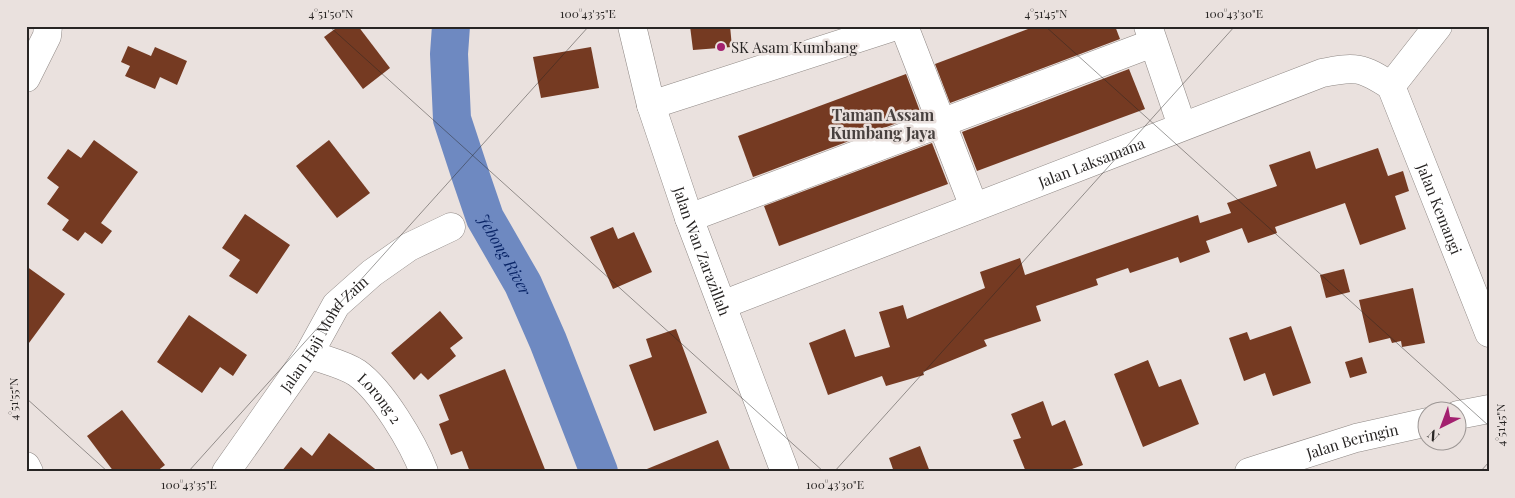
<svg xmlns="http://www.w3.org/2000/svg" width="1515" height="498" viewBox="0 0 1515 498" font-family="'Playfair Display',serif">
	<rect width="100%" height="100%" fill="#eae1de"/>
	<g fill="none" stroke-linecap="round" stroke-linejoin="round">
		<path stroke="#6e89c1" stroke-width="38" id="s1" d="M451,26l-2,28 3,65 19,58 14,41 38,66 25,57 51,131"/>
	</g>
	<g fill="#753a22">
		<path d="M339,26h19l32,42 -27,21 -39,-52z"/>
		<path d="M690,26h40l2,21 -39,3z"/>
		<path d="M1036,26h79l5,13 -170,64 -15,-39z"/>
		<path d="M128,46l23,10 4,-9 32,14 -10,24 -17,-8 -5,12 -30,-13 5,-10 -9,-4z"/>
		<path d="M591,47l8,41 -58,10 -8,-41z"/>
		<path d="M1129,69l16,40 -168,62 -15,-39z"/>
		<path d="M906,74l15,40 -168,63 -15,-41z"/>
		<path d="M94,140l44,32 -37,51 11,8 -10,13 -17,-12 -7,9 -16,-11 7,-10 -22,-16 12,-17 -12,-9 21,-29 13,9z"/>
		<path d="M329,140l41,53 -33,25 -41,-52z"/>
		<path d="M932,143l16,41 -169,62 -15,-40z"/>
		<path d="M1378,148l10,28 15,-5 6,20 -14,5 11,33 -46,16 -15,-42 -70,24 2,6 -29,10 -6,-15 -36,13 4,11 -30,11 -2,-6 -48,16 -2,-5 -32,11 2,6 -62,21 5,15 -57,19 3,6 -64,26 1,3 -38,11 -4,-10 -54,19 -19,-52 36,-14 10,28 35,-10 -11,-35 24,-7 4,14 78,-31 -5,-16 40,-14 5,17 173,-60 2,8 31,-10 -4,-10 50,-17 -8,-21 41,-14 6,18z"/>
		<path d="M245,214l45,31 -33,49 -28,-18 11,-16 -18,-12z"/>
		<path d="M613,227l5,12 16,-7 18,40 -39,17 -23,-52z"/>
		<path d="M26,266l39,28 -39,53z"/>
		<path d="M1344,269l6,23 -24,6 -6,-23z"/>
		<path d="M1413,288l12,55 -23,4 -1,-6 -9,2 -2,-5 -21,5 -10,-43z"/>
		<path d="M440,311l23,27 -13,10 6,8 -28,24 -7,-7 -7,7 -23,-27z"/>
		<path d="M189,315l58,40 -14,21 -13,-9 -18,26 -45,-31z"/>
		<path d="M1291,326l20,57 -38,13 -8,-23 -21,8 -15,-43 18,-6 3,8z"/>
		<path d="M676,329l31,84 -53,18 -25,-66 23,-8 -6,-18z"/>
		<path d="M1362,357l5,16 -17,5 -5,-16z"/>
		<path d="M1148,360l11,27 22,-8 18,45 -56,23 -29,-73z"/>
		<path d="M505,369l41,103h-76l-8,-21 -11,4 -12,-31 10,-4 -10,-25z"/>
		<path d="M1043,401l9,25 13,-6 18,45 -19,7h-38l-13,-32 8,-2 -10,-24z"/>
		<path d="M122,410l43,55 -9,7h-42l-27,-36z"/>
		<path d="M329,433l50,39h-98l20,-25 11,9z"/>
		<path d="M718,440l13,32h-89v-1z"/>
		<path d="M920,446l10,26h-36l-5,-14z"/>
	</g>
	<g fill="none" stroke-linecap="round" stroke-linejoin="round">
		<g stroke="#8f8885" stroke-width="29">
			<g id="minor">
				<path id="s2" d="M632,26l19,79 38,113 96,254"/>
				<path d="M904,26l70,181"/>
				<path d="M1148,26l34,100"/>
				<path id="s3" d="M1391,86l98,247"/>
				<path d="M651,105l245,-79"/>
				<path d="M689,218l464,-175"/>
				<path id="s4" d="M722,305l600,-232c34,-7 40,-6 69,13l47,-60"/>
				<path id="s5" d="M309,354c15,6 35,10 48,19 25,18 56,70 67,99"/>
				<path d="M1458,415l31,-6"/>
				<path d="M26,466l3,6"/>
				<path id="s6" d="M226,472l83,-118 27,-49 36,-32 37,-26 42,-20"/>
				<path id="s7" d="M1249,472l107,-34 72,-16"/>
			</g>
		</g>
		<g stroke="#8f8885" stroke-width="29">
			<path id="major" d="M26,78l21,-42 1,-10"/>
		</g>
		<use href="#minor" stroke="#fff" stroke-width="28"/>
		<use href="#major" stroke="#fff" stroke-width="28"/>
	</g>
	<path fill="none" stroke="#282524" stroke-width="1" stroke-opacity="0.45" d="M329,26l495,446M1045,26l444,400M26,398l82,74M188,472l401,-446M834,472l401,-446M1480,472l9,-10"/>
	<circle fill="#a3206f" stroke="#eae1de" stroke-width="2" cx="721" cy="47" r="5"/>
	<g text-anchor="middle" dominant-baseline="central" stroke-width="5" stroke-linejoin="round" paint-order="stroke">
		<g font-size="15" fill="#282524" stroke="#eae1de" text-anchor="start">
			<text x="731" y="47">SK Asam Kumbang</text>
		</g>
		<g font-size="15" fill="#282524" stroke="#eae1de">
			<text stroke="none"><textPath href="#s4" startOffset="396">Jalan Laksamana</textPath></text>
			<text stroke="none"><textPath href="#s3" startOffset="132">Jalan Kemangi</textPath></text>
			<text stroke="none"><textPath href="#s2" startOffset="236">Jalan Wan Zarazillah</textPath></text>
			<text stroke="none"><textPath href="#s6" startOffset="170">Jalan Haji Mohd Zain</textPath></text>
			<text stroke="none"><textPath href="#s5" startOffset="86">Lorong 2</textPath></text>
			<text stroke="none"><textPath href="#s7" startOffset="108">Jalan Beringin</textPath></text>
		</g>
		<g font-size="16" font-weight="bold" fill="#48413f" stroke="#eae1de">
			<text x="883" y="114">Taman Assam<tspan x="883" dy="18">Kumbang Jaya</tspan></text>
		</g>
		<g font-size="16" font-style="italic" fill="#092466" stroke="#eae1de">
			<text stroke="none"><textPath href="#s1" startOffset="239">Jebong River</textPath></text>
		</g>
	</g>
	<rect width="1515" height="498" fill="none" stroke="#eae1de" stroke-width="55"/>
	<g transform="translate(1442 426) rotate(222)"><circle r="24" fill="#eae1de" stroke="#9c9694"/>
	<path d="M0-4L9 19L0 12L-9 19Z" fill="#a3206f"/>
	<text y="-8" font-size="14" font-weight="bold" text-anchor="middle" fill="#282524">N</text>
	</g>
	<rect x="28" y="28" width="1460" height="442" fill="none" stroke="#282524" stroke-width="2"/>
	<g font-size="12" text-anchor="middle" fill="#282524">
		<text x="331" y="18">4°51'50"N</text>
		<text x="588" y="18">100°43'35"E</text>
		<text x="1046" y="18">4°51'45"N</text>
		<text x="1234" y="18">100°43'30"E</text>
		<text transform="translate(14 399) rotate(-90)" y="4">4°51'55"N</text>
		<text transform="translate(1501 425) rotate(-90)" y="4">4°51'45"N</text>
		<text x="189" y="489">100°43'35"E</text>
		<text x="835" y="489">100°43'30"E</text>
	</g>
</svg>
